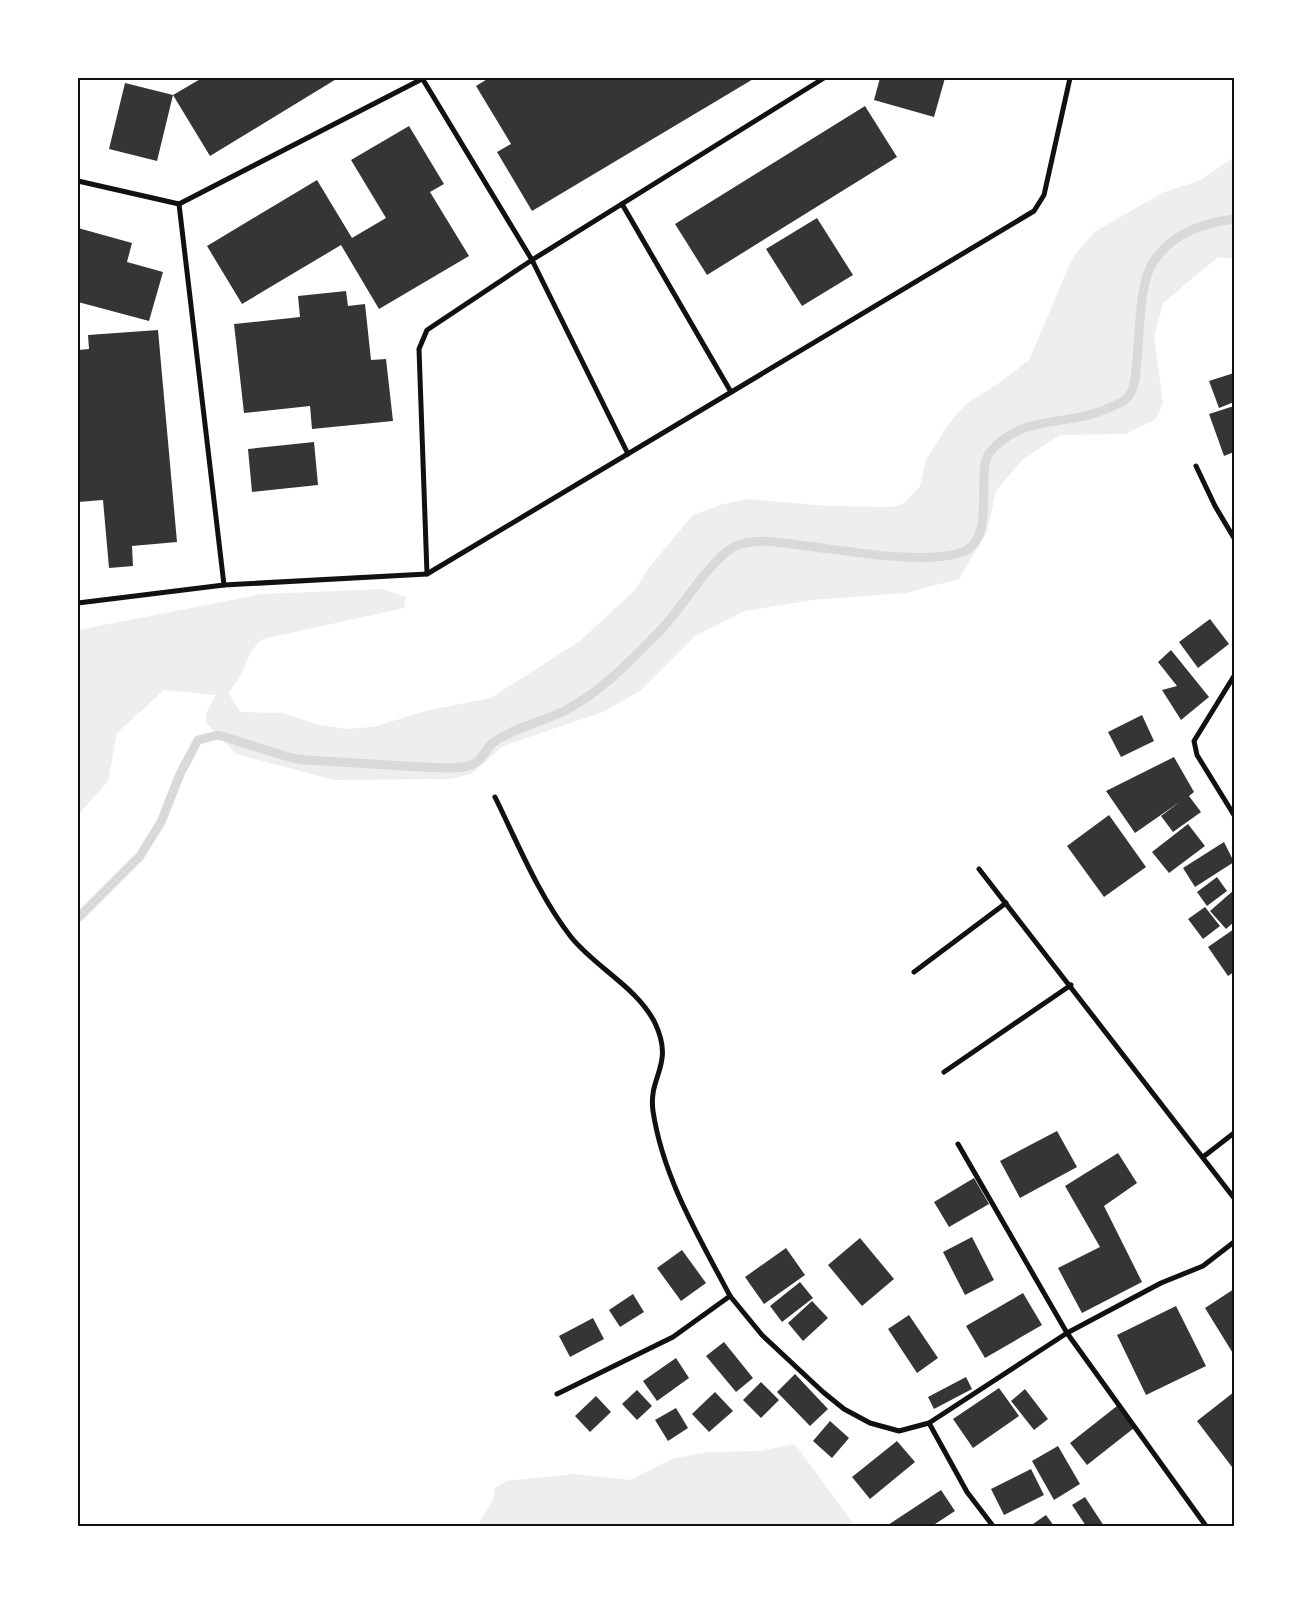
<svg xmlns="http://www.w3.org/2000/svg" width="1312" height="1604" viewBox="0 0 1312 1604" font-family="'Exo 2',sans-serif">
	<rect width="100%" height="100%" fill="#fff"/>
	<g fill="#eee">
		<path d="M1234,157v102l-16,-2 -55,46 -9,34 9,66 -7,16 -31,15 -65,1 -38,25 -26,31 -9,41 -28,47 -53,14 -94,7 -67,11 -50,25 -55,55 -37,21 -100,34 -32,28 -22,5 -115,1 -98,-26 -30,-31v-10l10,-18 -52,-5 -47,43 -9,48 -30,34v-185l184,-36 120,-5 24,8 -2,11 -141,31c-20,15 -16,36 -35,53l12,20 43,1 36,12 27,4 27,-2 56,-17 62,-12 89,-57 55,-51 15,-24 43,-51 30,-11 26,-5 79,7 63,1 12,-3 17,-18 6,-26 21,-34 18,-21 34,-22 30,-23 40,-94 8,-14 19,-21 68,-39 37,-12z"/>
		<path d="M795,1444l60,82h-378l16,-26 2,-12 11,-7 68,-7 56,6 44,-22 36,-6 50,-1z"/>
	</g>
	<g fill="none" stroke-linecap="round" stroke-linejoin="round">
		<path stroke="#d9d9d9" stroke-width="9" d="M78,918l62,-62 21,-34 19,-48 18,-34 20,-5 74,23 14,2c33,2 66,4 99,6 21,1 43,4 63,0 15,-3 15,-16 26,-24 24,-17 55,-21 79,-36 32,-18 59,-47 85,-73 23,-23 48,-68 74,-85 18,-11 47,-6 67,-3 45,5 119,20 161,8 39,-11 14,-82 30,-101 35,-40 75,-24 119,-44 5,-3 13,-5 17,-9 10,-9 10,-28 11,-41 3,-26 2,-69 14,-92 17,-31 51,-43 83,-47"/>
	</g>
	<g fill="#353535">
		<path d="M202,78h136l-128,78 -37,-61 -16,66 -48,-12 16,-66 48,12z"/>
		<path d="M489,78h266l-223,133 -35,-59 14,-8 -35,-58z"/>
		<path d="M880,78h65l-11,39 -60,-17z"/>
		<path d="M865,106l32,51 -190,118 -32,-51z"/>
		<path d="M409,126l35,58 -14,8 39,64 -90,53 -38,-64 -99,59 -35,-58 110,-66 35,58 34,-20 -35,-58z"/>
		<path d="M817,218l36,57 -51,31 -36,-57z"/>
		<path d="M78,228l54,15 -5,19 36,10 -14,49 -71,-19z"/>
		<path d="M346,291l2,15 17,-2 6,56 15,-1 7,62 -81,8 -2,-23 -66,7 -10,-89 66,-7 -2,-21z"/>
		<path d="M158,330l19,212 -45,4 1,20 -24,2 -6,-68 -25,2v-152l11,-1 -1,-14z"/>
		<path d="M1234,373v29l-15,6 -10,-27z"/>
		<path d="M1234,406v46l-10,4 -15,-42z"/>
		<path d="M314,442l4,43 -66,7 -4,-43z"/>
		<path d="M1210,619l19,25 -31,24 -19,-26z"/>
		<path d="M1171,650l38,47 -28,23 -19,-30 15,-4 -19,-24z"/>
		<path d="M1142,715l12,26 -33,16 -13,-25z"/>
		<path d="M1174,757l20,35 -5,4 12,16 -28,20 -12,-16 20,-15 -46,32 -29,-42z"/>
		<path d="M1109,815l37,52 -42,30 -37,-51z"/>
		<path d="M1188,824l17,22 -36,27 -17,-21z"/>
		<path d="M1224,842l10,20 -39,25 -12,-19z"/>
		<path d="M1217,877l10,14 -20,15 -10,-14z"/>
		<path d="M1234,890v32l-8,7 -16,-18z"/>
		<path d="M1205,907l15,19 -17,13 -15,-20z"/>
		<path d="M1234,929v43l-6,4 -20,-29z"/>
		<path d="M1057,1131l20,36 -57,31 -20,-37z"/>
		<path d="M1118,1153l19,30 -33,23 38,76 -60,31 -24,-45 42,-21 -35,-61z"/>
		<path d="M974,1178l15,26 -40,23 -15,-25z"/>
		<path d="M972,1237l22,43 -29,15 -22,-43z"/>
		<path d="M860,1238l34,41 -32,27 -34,-41z"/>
		<path d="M786,1248l19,27 -41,29 -19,-27z"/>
		<path d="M682,1250l24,33 -25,18 -24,-33z"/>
		<path d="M800,1282l13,16 -31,24 -12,-16z"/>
		<path d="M1234,1289v66l-29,-47z"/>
		<path d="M1023,1293l19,32 -57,33 -19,-32z"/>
		<path d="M633,1294l11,18 -24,15 -11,-17z"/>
		<path d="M812,1301l16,17 -25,23 -15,-18z"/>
		<path d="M1176,1306l30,60 -60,29 -29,-60z"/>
		<path d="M909,1315l29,43 -21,15 -29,-44z"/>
		<path d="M593,1318l11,21 -34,18 -11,-21z"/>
		<path d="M724,1342l29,36 -17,14 -30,-36z"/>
		<path d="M676,1358l13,20 -32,23 -14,-20z"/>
		<path d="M795,1374l33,35 -18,17 -33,-34z"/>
		<path d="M966,1377l6,12 -38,20 -6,-12z"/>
		<path d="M761,1382l18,18 -18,18 -18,-18z"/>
		<path d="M999,1388l20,28 -46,32 -20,-29z"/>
		<path d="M1025,1389l23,30 -14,11 -23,-29z"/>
		<path d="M637,1390l15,16 -15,14 -15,-16z"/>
		<path d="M715,1392l18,19 -24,21 -17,-18z"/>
		<path d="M1234,1392v73l-2,2 -35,-46z"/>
		<path d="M596,1396l15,16 -21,20 -15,-16z"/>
		<path d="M1117,1406l17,22 -47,37 -17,-22z"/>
		<path d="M676,1408l12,20 -20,13 -13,-21z"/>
		<path d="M830,1421l19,17 -17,20 -19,-17z"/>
		<path d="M897,1441l18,21 -45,37 -18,-22z"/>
		<path d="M1058,1446l22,38 -26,16 -22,-39z"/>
		<path d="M1031,1469l13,26 -40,20 -13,-26z"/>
		<path d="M941,1490l14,21 -23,15h-43l-1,-1z"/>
		<path d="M1085,1497l19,29h-18l-14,-21z"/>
		<path d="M1046,1515l8,11h-24z"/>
	</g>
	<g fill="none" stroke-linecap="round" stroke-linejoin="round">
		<g stroke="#111" stroke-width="5">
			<path d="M422,78l110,182 96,194"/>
			<path d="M78,181l101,23 245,-126"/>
			<path d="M179,204l45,381"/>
			<path d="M622,204l109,188"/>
			<path d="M1196,466l19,40 19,32"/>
			<path d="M427,574l-8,-225 8,-19 105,-70 292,-182"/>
			<path d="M78,603l146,-18 203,-11 607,-363 10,-16 26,-117"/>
			<path d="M1234,676l-40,65 3,14 37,60"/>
			<path d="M495,797c23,47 44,99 76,140 25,31 66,50 84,86 20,43 -7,52 -2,88 10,67 46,126 77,185"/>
			<path d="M979,869l255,329"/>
			<path d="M914,972l92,-69"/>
			<path d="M944,1072l127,-87"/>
			<path d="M958,1144l109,189 139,193"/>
			<path d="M1203,1157l31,-24"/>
			<path d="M557,1394l116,-57 57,-41 32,39 61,57 21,17 26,14 29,8 30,-8 138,-90 94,-50 42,-17 31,-24"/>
			<path d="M929,1423l38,69 26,34"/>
		</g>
	</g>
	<rect width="1312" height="1604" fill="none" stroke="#ffffff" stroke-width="158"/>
	<rect x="79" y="79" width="1154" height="1446" fill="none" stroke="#111" stroke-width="2"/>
</svg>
